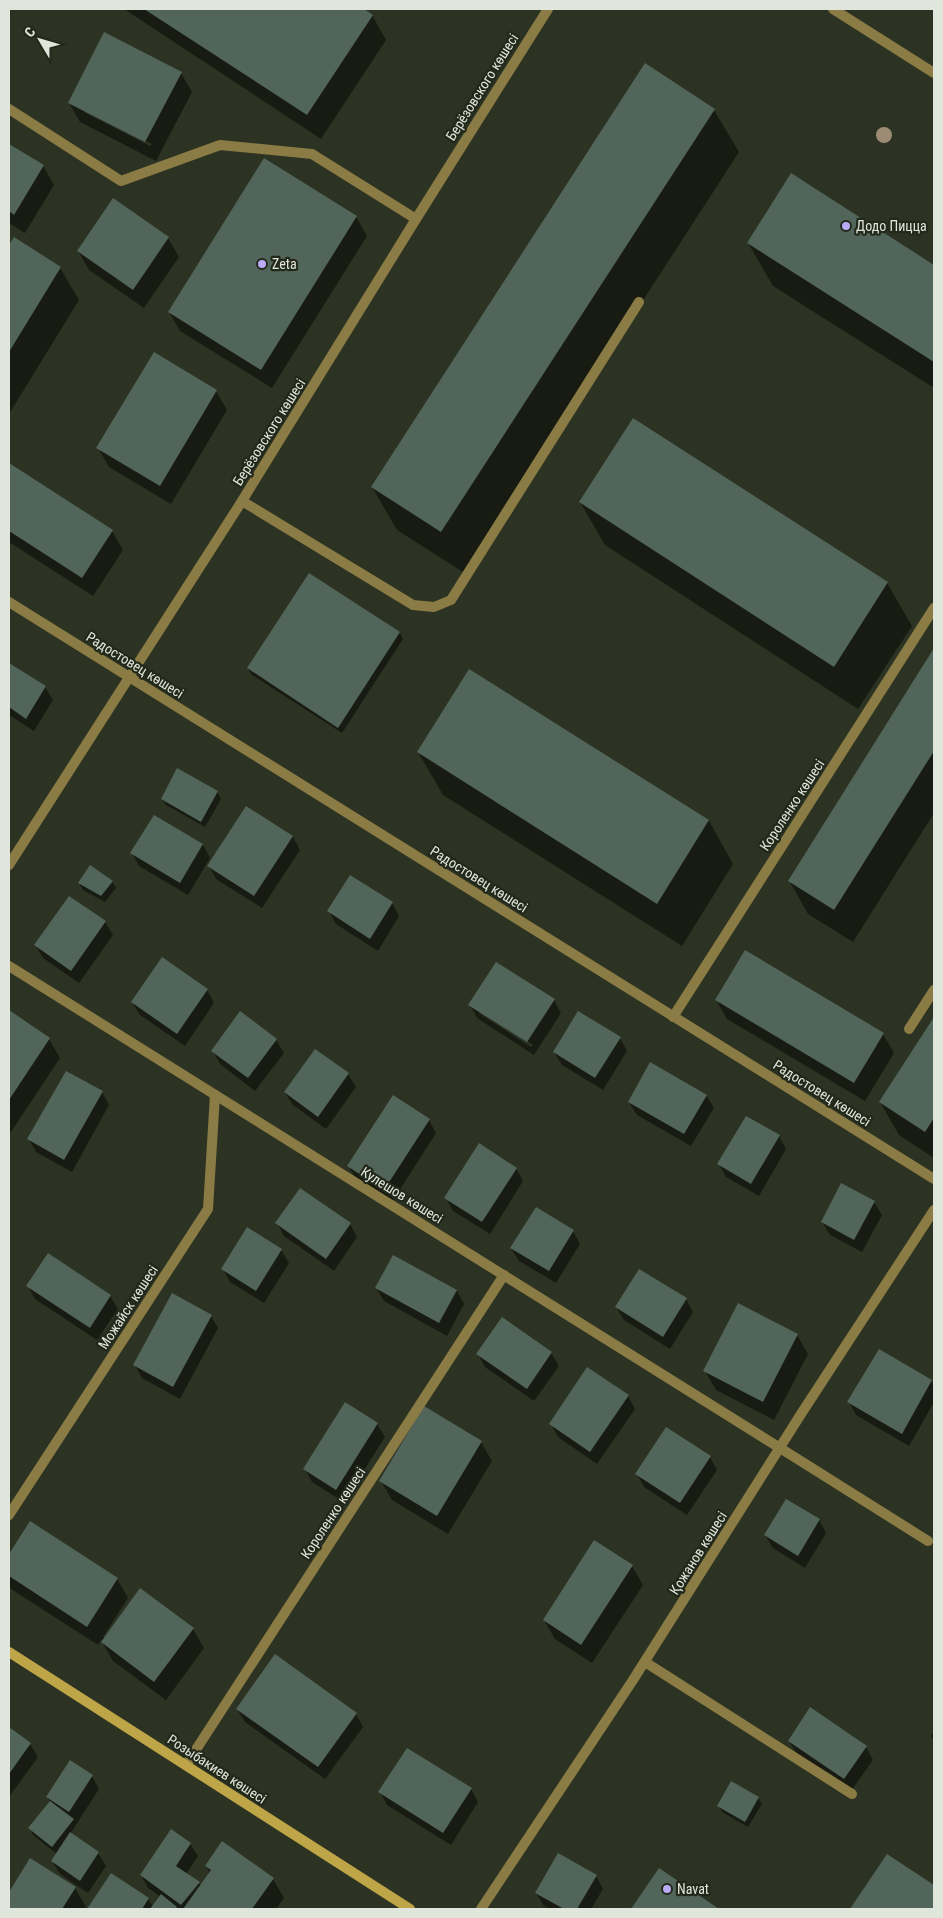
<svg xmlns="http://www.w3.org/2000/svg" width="943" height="1918" viewBox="0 0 943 1918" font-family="'Roboto Condensed',sans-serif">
	<rect width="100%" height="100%" fill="#2c3323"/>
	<g fill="#0007" fill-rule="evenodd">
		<path d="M124,9h238l10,6 14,25 -65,99z"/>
		<path d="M181,73l11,19 -36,69 -76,-39 -11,-19zM84,110l68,34 -2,2 -66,-34z"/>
		<path d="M714,110l25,42 -273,422 -69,-44 -25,-43z"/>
		<path d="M9,145l34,21 11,19 -29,48 -16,-10z"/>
		<path d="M791,175l143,91v122l-161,-102 -25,-43z"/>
		<path d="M356,217l11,19 -95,152 -92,-57 -11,-19z"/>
		<path d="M168,238l11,19 -35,51 -55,-38 -11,-19z"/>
		<path d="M14,239l46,29 19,32 -70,114v-167z"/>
		<path d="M216,391l11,19 -56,94 -62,-37 -11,-19z"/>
		<path d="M634,420l253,163 25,43 -54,83 -253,-164 -25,-43z"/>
		<path d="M10,465l102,66 11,19 -30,46 -84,-54z"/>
		<path d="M310,575l90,58 3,6 -61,94 -90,-58 -4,-6z"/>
		<path d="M934,650v163l-81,129 -45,-28 -18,-32z"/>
		<path d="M9,664l36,23 8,13 -19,31 -25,-16z"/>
		<path d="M470,671l239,150 24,43 -51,82 -239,-151 -25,-43z"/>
		<path d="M178,770l39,22 4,7 -16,28 -39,-22 -4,-6z"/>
		<path d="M247,807l46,30 7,13 -38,58 -46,-29 -7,-13z"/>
		<path d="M154,816l49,29 7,13 -22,37 -49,-29 -7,-13z"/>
		<path d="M112,881l4,7 -11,14 -22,-12 -4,-7z"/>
		<path d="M70,897l35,25 8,13 -34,48 -36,-25 -7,-12z"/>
		<path d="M392,903l7,13 -21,35 -42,-27 -7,-13z"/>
		<path d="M207,990l7,13 -29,43 -45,-31 -8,-13z"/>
		<path d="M554,1000l7,13 -27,42 -57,-37 -7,-13zM479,1010l54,35 -2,2 -52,-34z"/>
		<path d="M716,1000l167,34 11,19 -29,48 -138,-82z"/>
		<path d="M9,1012l40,27 11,19 -51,77z"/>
		<path d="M934,1019v139l-35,-23 -19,-33z"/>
		<path d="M620,1038l7,13 -24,39 -41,-25 -8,-13z"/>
		<path d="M276,1040l8,13 -29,38 -35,-27 -7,-13z"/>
		<path d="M315,1051l33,23 8,13 -30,42 -33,-24 -8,-12z"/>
		<path d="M102,1092l7,13 -37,67 -36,-20 -7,-13z"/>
		<path d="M706,1095l8,13 -23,38 -54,-31 -8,-13z"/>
		<path d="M429,1120l7,13 -44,69 -36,-24 -8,-12z"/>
		<path d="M779,1136l7,13 -27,47 -33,-19 -7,-13z"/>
		<path d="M516,1168l7,13 -33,53 -37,-23 -7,-13z"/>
		<path d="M874,1202l8,13 -20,37 -32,-17 -8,-13z"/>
		<path d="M277,1223l73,1 7,13 -23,34 -50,-35z"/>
		<path d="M573,1231l7,13 -24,39 -37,-22 -8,-13z"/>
		<path d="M281,1250l8,13 -25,40 -34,-21 -7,-13z"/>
		<path d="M28,1286l82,10 8,13 -21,31 -62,-41z"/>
		<path d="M376,1288l81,3 7,13 -17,32 -63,-35z"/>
		<path d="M686,1299l7,13 -23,37 -46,-29 -8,-13z"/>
		<path d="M211,1316l7,12 -38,71 -38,-21 -7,-13z"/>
		<path d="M797,1335l11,19 -34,66 -58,-30 -11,-19z"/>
		<path d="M551,1353l8,13 -25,35 -49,-34 -7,-13z"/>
		<path d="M931,1381l3,5v16l-25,44 -53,-31 -7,-13z"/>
		<path d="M628,1396l7,13 -38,55 -39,-27 -7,-13z"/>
		<path d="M377,1424l8,13 -41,65 -32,-20 -7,-13z"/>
		<path d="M481,1442l11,19 -44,73 -56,-34 -11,-19z"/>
		<path d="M710,1457l7,13 -30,45 -43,-28 -7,-13z"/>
		<path d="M819,1520l7,13 -21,35 -32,-20 -8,-13z"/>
		<path d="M31,1523l86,56 11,19 -25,39 2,1 88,-9 11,19 -38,52 -53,-39 -12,-21 -3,5 -87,-56 -2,-4v-28z"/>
		<path d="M632,1566l11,19 -51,78 -37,-24 -11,-19z"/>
		<path d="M237,1709l119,5 7,13 -38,52 -80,-57z"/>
		<path d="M10,1729l20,15 8,13 -29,40z"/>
		<path d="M934,1731v10l-3,-5z"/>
		<path d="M789,1741l77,6 7,13 -22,31 -54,-37z"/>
		<path d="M92,1776l7,13 -29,45 28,19 8,13 -18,27 -28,-19 -8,-13 5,-7 -24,-19 -3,-7 20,-26 -3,-5z"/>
		<path d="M471,1789l7,13 -27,43 -64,-40 -7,-13z"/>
		<path d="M758,1798l4,6 -14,23 -26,-15 -3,-6z"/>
		<path d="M223,1843l50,36 11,19 -8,11h-187l22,-34 37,24 5,8 8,-10 -13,-9 -7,-13 49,-31 8,12 -12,18 13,9 2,4 9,-14 -4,-7z"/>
		<path d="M888,1855l46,31v23h-83z"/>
		<path d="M30,1860l45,28 11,19 -1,2h-76v-15z"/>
		<path d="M660,1870l56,39h-83z"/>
		<path d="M596,1876l7,13 -12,20h-41l-6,-3 -8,-13z"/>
	</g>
	<g fill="#52655a">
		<path d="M144,9h220l9,6 -66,100z"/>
		<path d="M104,32l78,40 -37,70 -77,-39z"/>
		<path d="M645,63l70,46 -274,423 -70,-45z"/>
		<path d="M9,144l35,21 -30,50 -5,-4z"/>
		<path d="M264,158l93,58 -96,154 -93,-58z"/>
		<path d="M791,173l143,92v97l-187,-119z"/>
		<path d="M113,198l56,39 -36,53 -56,-39z"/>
		<path d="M14,237l47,30 -52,85v-107z"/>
		<path d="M154,352l63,38 -57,96 -64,-38z"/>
		<path d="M633,418l255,164 -54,85 -255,-165z"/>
		<path d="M9,463l104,67 -31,48 -73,-47z"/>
		<path d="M309,573l91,59 -62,96 -91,-60z"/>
		<path d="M934,648v103l-100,159 -46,-29z"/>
		<path d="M9,663l37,23 -20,33 -17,-12z"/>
		<path d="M469,669l240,151 -52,84 -240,-152z"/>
		<path d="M177,768l41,23 -17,31 -40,-23z"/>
		<path d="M246,806l47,30 -39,60 -47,-30z"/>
		<path d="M154,815l49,29 -23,39 -50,-30z"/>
		<path d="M90,865l23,16 -12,15 -23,-13z"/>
		<path d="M350,875l43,27 -23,37 -43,-28z"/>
		<path d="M69,896l37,25 -35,50 -37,-26z"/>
		<path d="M745,950l139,83 -30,50 -139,-83z"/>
		<path d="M162,957l46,32 -31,45 -46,-32z"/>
		<path d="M496,962l59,37 -28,43 -59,-37z"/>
		<path d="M9,1010l41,28 -41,62z"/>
		<path d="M240,1011l37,28 -29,39 -37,-27z"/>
		<path d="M578,1011l43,26 -26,41 -42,-26z"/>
		<path d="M934,1017v101l-9,14 -46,-30z"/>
		<path d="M315,1049l34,24 -31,44 -34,-25z"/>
		<path d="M650,1062l57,33 -23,39 -56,-32z"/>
		<path d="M66,1071l37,20 -39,69 -37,-21z"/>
		<path d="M393,1095l37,24 -46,71 -37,-24z"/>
		<path d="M746,1116l34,19 -29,49 -34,-20z"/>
		<path d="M479,1143l38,25 -35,54 -38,-24z"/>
		<path d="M841,1183l34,18 -21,39 -33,-18z"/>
		<path d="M300,1188l51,35 -25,36 -51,-36z"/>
		<path d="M536,1207l38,23 -25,41 -39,-23z"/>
		<path d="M247,1227l35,22 -26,42 -35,-22z"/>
		<path d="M48,1253l63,42 -21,33 -64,-42z"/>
		<path d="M393,1255l64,35 -18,33 -64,-35z"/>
		<path d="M639,1269l48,29 -24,39 -48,-30z"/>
		<path d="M172,1293l40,22 -39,72 -40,-22z"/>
		<path d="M738,1303l60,31 -35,68 -60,-31z"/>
		<path d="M502,1317l50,35 -25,37 -51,-35z"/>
		<path d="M879,1349l53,31 -30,54 -55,-32z"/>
		<path d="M587,1367l42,28 -39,57 -41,-28z"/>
		<path d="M345,1402l33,21 -42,67 -33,-21z"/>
		<path d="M424,1406l58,35 -45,75 -58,-35z"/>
		<path d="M666,1427l45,29 -31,47 -45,-29z"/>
		<path d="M786,1499l34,20 -22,37 -34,-21z"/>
		<path d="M30,1521l88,57 -31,49 -78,-51v-22z"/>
		<path d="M594,1540l39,25 -52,80 -38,-25z"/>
		<path d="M140,1588l54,40 -40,54 -53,-40z"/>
		<path d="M275,1654l82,59 -39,54 -82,-58z"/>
		<path d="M810,1707l57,39 -23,33 -56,-38z"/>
		<path d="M9,1727l22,16 -22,31z"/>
		<path d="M407,1748l65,40 -29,45 -65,-41z"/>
		<path d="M70,1760l23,15 -24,37 -23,-15z"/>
		<path d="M731,1781l28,16 -14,25 -28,-16z"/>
		<path d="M50,1801l24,18 -22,28 -24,-19z"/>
		<path d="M171,1829l20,14 -15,23 24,16 -19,23 -41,-30z"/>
		<path d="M70,1832l29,20 -19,29 -29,-20z"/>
		<path d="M222,1841l52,37 -22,31h-69l28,-39 -6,-4z"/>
		<path d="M558,1853l39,22 -20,34h-13l-29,-16z"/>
		<path d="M887,1854l47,31v24h-84z"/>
		<path d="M30,1858l46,29 -14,22h-53v-17z"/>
		<path d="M659,1868l60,41h-88z"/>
		<path d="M111,1873l38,25 -7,11h-55z"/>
		<path d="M161,1894l16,13 -2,2h-25z"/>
	</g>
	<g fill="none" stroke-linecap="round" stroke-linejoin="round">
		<g stroke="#8b7b44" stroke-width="10">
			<path d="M9,109l112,72 99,-36 92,9 104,65"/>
			<path d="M780,1448l148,93"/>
			<path d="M645,1662l207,132"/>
		</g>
		<g stroke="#8b7b44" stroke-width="10">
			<path d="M242,501l171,104 21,2 17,-7 188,-298"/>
			<path d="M9,602l925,577"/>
			<path d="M9,966l771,482"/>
			<path d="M673,1017l261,-409"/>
			<path d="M909,1029l25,-39"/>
			<path d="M9,1515l199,-306 7,-114"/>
			<path d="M186,1765l318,-490"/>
		</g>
		<g stroke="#8b7b44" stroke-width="10">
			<path d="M833,9l101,64"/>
			<path d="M9,865l233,-364 174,-282 132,-210"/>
			<path d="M481,1909l152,-229 168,-266 133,-204"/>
		</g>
		<path stroke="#bea547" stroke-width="10" d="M9,1652l401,257"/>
	</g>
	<circle fill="#9d8c74" cx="884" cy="135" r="8"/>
	<g fill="#b8abf7" stroke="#23291a" stroke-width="2">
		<circle cx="846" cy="226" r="5"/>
		<circle cx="262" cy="264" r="5"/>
		<circle cx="667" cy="1889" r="5"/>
	</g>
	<g text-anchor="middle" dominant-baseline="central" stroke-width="4.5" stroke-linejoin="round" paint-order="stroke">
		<g font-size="14" fill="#e1e6dc" stroke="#23291a">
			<text transform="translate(482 87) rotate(-58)">Берёзовского көшесі</text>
			<text transform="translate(269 432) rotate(-58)">Берёзовского көшесі</text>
			<text transform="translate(135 665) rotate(32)">Радостовец көшесі</text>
			<text transform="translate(792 805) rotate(-57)">Короленко көшесі</text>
			<text transform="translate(479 879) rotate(32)">Радостовец көшесі</text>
			<text transform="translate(822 1093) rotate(32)">Радостовец көшесі</text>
			<text transform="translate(402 1195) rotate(32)">Кулешов көшесі</text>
			<text transform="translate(128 1307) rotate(-57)">Можайск көшесі</text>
			<text transform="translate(333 1513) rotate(-57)">Короленко көшесі</text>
			<text transform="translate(698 1553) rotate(-58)">Қожанов көшесі</text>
			<text transform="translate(217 1769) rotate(33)">Розыбакиев көшесі</text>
		</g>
		<g font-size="14" fill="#e1e6dc" stroke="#23291a" text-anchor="start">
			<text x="856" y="226">Додо Пицца</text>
			<text x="272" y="264">Zeta</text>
			<text x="677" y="1889">Navat</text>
		</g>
	</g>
	<rect width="943" height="1918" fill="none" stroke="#e1e6dc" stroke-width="20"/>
	<g transform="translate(40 40) rotate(308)" stroke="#23291a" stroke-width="4" paint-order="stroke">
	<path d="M0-4L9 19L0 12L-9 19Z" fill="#e1e6dc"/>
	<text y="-8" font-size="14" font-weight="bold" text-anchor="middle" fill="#e1e6dc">С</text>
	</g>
</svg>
